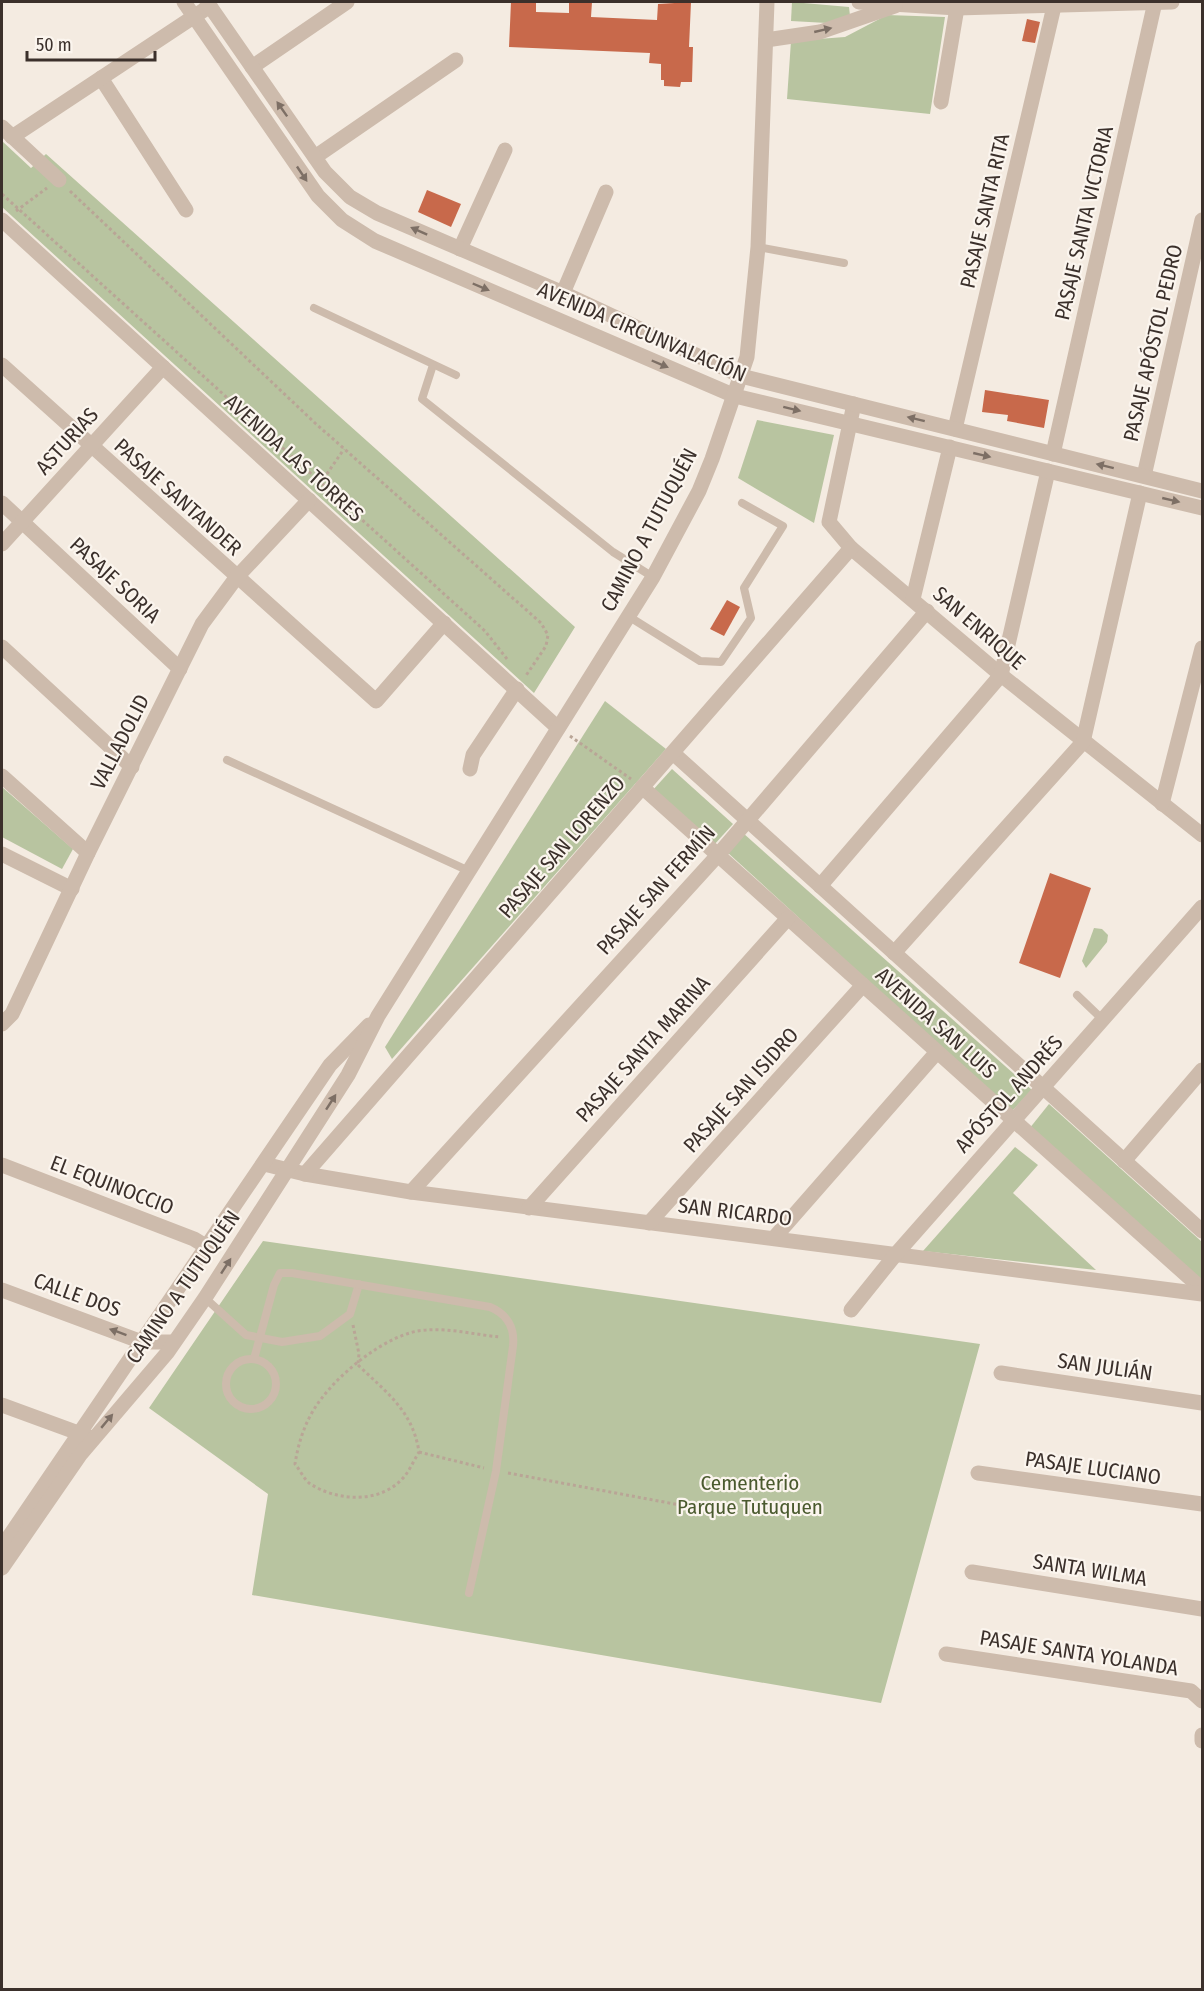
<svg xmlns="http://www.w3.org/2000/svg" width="1204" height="1991" viewBox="0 0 1204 1991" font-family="'Fira Sans Condensed',sans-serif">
	<rect width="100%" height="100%" fill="#f4ebe1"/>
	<g fill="#b8c4a0">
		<path d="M792,2l57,5 1,9 -23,7 -36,-2z"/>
		<path d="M887,15l58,2 -15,97 -143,-15 4,-58 54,-4z"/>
		<path d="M2,141l29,27 15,-14 529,473 -41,66 -532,-486z"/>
		<path d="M757,420l77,15 -20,88 -76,-45z"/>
		<path d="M605,701l61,48 -274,310 -7,-12z"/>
		<path d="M672,769l61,55 -20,22 -61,-55z"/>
		<path d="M2,787l71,62 -11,20 -60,-32z"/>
		<path d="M743,833l289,257 -21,22 -284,-260z"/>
		<path d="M1094,928l8,1 6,6 -1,7 -21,26 -4,-7z"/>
		<path d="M1049,1104l153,138v45l-173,-158z"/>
		<path d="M1015,1147l23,18 -25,28 83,77 -173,-19z"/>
		<path d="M263,1241l717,103 -99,359 -629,-108 16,-101 -119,-86z"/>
	</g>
	<g fill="#c8694b">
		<path d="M511,2h25v10l33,1v-11h23l-1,15 66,3 1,-16 33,-2 -2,45h4l-1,35h-11l-1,5 -16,-1v-6h-3v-16l-12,-1 1,-10 -141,-6z"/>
		<path d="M1027,19l13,3 -5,21 -13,-2z"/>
		<path d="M427,190l34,14 -10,23 -33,-15z"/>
		<path d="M985,390l64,10 -5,28 -37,-7 1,-6 -26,-3z"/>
		<path d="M727,600l13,7 -16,29 -14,-7z"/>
		<path d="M1050,873l41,15 -31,90 -41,-15z"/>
	</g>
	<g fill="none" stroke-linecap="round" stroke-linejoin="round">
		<g stroke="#b9a596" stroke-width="3" stroke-dasharray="3 3" stroke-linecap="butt">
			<path d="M70,191l245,232 226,200 7,12 -2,11 -21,31"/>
			<path d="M2,194l483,437 22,28"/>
			<path d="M16,211l31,-23"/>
			<path d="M320,484l24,-35"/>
			<path d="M570,736l61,43"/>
			<path d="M353,1325l6,29 -1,9"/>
			<path d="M358,1365c28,27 55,46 61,87 -5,8 -9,18 -15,25 -23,27 -67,25 -95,6 -5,-4 -9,-13 -14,-19 3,-19 8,-36 18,-53 19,-33 74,-79 113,-81 24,-2 51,5 74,7"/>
			<path d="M419,1452l65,16"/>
			<path d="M508,1473l199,37"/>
		</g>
		<g stroke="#cdbbac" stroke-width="8">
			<path d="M758,247l86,16"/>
			<path d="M314,308l142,67"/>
			<path d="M433,365l-11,34 191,153 40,25"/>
			<path d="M628,616l72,45 21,1 30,-44 -7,-30 39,-62 -41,-23"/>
			<path d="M227,760l242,111"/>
			<path d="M1077,995l26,25"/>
			<path d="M205,1298l41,37 36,7 38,-6 30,-22 9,-30"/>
			<path d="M254,1359l20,-74 6,-12h12l198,34c17,7 25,21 23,39l-17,125 -27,122"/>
			<circle cx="251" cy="1384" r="25"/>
		</g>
		<g stroke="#cdbbac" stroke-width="15">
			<path d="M859,2l98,6 215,-6"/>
			<path d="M766,40l54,-8 75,-26"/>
			<path d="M252,67l95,-65"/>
			<path d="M101,78l85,132"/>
			<path d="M941,102l17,-100"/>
			<path d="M2,127l57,53"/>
			<path d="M12,137l198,-131"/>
			<path d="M315,157l141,-97"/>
			<path d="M2,220l556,508"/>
			<path d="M460,249l45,-99"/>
			<path d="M563,293l43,-101"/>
			<path d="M2,365l374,336 68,-78"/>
			<path d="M854,404l-25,118 22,26 150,127 201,160"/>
			<path d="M955,429l100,-427"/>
			<path d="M1053,454l102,-452"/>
			<path d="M1144,476l58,-256"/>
			<path d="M2,503l178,166"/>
			<path d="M2,544l161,-177"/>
			<path d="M913,599l37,-152"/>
			<path d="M2,647l130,120"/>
			<path d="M673,753l529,478"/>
			<path d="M470,769l3,-14 44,-66"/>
			<path d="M2,776l86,77"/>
			<path d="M642,787l560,502"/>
			<path d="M1162,804l40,-156"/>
			<path d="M2,854l70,35"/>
			<path d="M820,886l181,-211 47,-204"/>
			<path d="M894,953l189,-211 57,-249"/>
			<path d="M2,1024l10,-10 76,-161 114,-229 34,-46 73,-78"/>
			<path d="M1124,1161l78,-91"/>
			<path d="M264,1164l41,10 106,18 791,102"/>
			<path d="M2,1165l192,74 13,8"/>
			<path d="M305,1174l546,-626"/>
			<path d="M411,1192l307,-337 209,-244"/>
			<path d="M529,1208l259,-290"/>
			<path d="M649,1223l214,-238"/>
			<path d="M774,1238l163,-186"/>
			<path d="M2,1290l140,52h32"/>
			<path d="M851,1310l45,-56 306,-347"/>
			<path d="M1001,1373l201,30"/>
			<path d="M2,1405l90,33"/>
			<path d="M978,1473l224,31"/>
			<path d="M972,1572l230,37"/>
			<path d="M946,1654l245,37 11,10"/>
			<path d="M1202,1741v-6"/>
		</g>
		<g stroke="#cdbbac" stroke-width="15">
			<path d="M184,2l134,194 24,24 33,21 360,155 467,112"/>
			<path d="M207,2l118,170 25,25 27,16 186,80 178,83 461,115"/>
			<path d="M2,1547l328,-482 39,-40"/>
			<path d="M2,1568l78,-113 87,-102 38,-55 143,-223 30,-59 275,-439 46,-86 13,-32 35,-102 11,-110 9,-245"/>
		</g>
	</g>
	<defs><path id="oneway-solid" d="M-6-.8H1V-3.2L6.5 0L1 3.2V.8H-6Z" transform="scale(1.5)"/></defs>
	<g fill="#7d6f65">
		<use href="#oneway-solid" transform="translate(823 30) rotate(-13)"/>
		<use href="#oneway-solid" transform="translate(282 109) rotate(-125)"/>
		<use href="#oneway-solid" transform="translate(302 174) rotate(56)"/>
		<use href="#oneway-solid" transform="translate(419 231) rotate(-156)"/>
		<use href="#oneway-solid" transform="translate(481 287) rotate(23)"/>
		<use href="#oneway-solid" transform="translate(660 364) rotate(23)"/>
		<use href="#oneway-solid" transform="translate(792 409) rotate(14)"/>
		<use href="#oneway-solid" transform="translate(916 419) rotate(-166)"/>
		<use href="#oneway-solid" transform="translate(982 455) rotate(13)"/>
		<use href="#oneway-solid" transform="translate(1105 466) rotate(-166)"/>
		<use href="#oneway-solid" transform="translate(1171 500) rotate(13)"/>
		<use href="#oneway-solid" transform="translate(331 1102) rotate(-57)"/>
		<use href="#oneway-solid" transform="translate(226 1266) rotate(-57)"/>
		<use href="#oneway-solid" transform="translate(118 1332) rotate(-160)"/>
		<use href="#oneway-solid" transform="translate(107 1421) rotate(-50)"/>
	</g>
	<g text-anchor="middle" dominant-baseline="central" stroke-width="4.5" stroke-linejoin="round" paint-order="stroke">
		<g font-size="21" fill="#3b302b" stroke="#fbf5ee">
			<text transform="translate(985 211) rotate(-77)">PASAJE SANTA RITA</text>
			<text transform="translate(1084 223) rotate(-77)">PASAJE SANTA VICTORIA</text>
			<text transform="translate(642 332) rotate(23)">AVENIDA CIRCUNVALACIÓN</text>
			<text transform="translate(1153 343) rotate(-77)">PASAJE APÓSTOL PEDRO</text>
			<text transform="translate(67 441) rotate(-48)">ASTURIAS</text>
			<text transform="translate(294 458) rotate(42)">AVENIDA LAS TORRES</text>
			<text transform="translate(178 497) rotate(42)">PASAJE SANTANDER</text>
			<text transform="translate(649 530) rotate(-62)">CAMINO A TUTUQUÉN</text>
			<text transform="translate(115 580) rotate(43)">PASAJE SORIA</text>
			<text transform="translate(979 628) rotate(41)">SAN ENRIQUE</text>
			<text transform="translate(120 742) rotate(-63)">VALLADOLID</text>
			<text transform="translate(562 847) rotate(-49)">PASAJE SAN LORENZO</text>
			<text transform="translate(656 890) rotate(-48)">PASAJE SAN FERMÍN</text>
			<text transform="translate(936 1023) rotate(42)">AVENIDA SAN LUIS</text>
			<text transform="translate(643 1049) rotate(-48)">PASAJE SANTA MARINA</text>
			<text transform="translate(741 1090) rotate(-48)">PASAJE SAN ISIDRO</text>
			<text transform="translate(1009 1094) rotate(-48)">APÓSTOL ANDRÉS</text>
			<text transform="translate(112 1185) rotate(21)">EL EQUINOCCIO</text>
			<text transform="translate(735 1212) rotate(7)">SAN RICARDO</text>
			<text transform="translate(183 1287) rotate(-55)">CAMINO A TUTUQUÉN</text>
			<text transform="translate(77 1295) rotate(20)">CALLE DOS</text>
			<text transform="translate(1105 1367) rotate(8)">SAN JULIÁN</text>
			<text transform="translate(1093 1468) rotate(8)">PASAJE LUCIANO</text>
			<text transform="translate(1090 1570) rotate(9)">SANTA WILMA</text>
			<text transform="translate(1079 1653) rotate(9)">PASAJE SANTA YOLANDA</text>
		</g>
		<g font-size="21" fill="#4a5a2e" stroke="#fbf5ee">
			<text x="750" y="1483">Cementerio<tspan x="750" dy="24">Parque Tutuquen</tspan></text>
		</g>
	</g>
	<rect width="1204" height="1991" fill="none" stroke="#3b302b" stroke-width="6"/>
	<path d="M27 51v9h128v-9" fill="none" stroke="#3b302b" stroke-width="3"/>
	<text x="36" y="51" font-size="18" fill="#3b302b" stroke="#fbf5ee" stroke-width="4.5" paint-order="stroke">50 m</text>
</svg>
